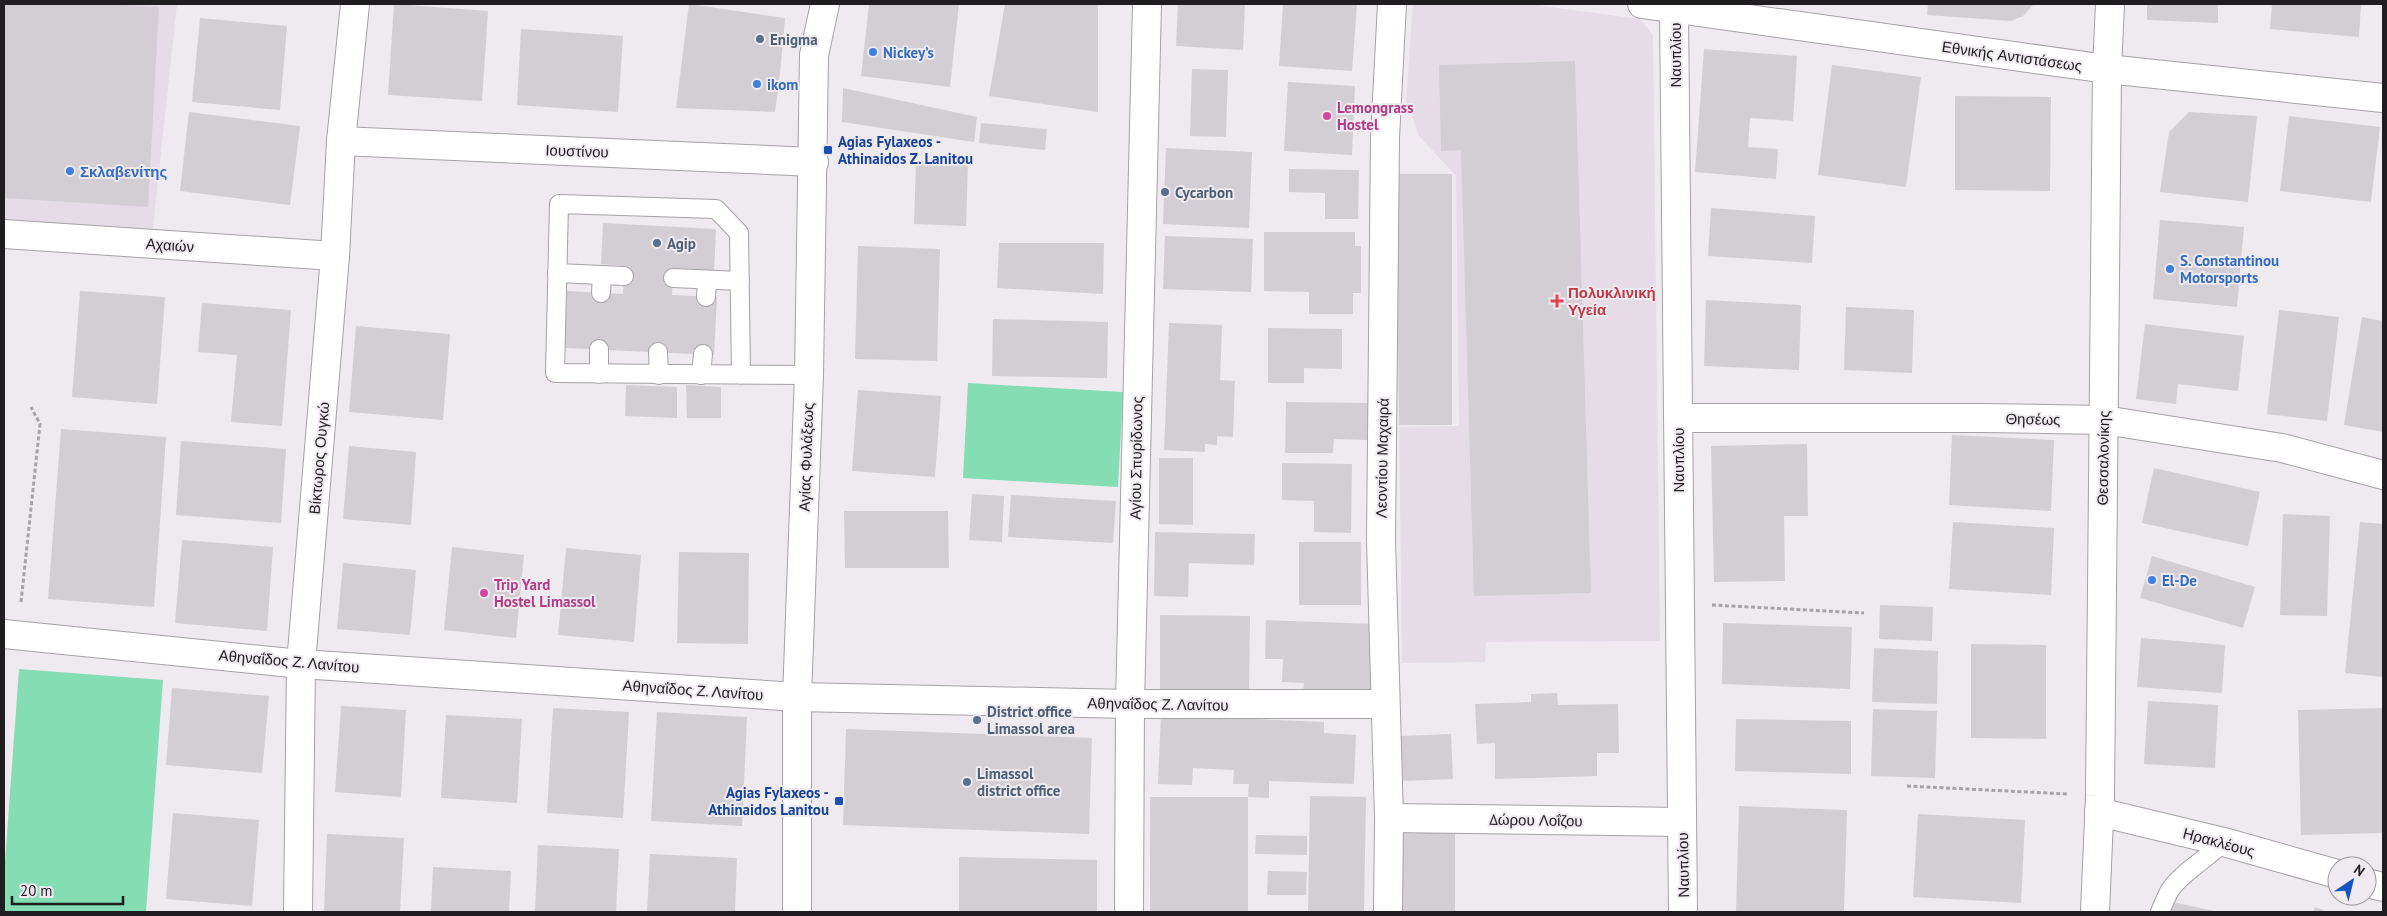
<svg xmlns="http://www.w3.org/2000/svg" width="2387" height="916" viewBox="0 0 2387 916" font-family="'PT Sans',sans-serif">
	<rect width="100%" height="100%" fill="#efeaf0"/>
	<g fill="#e5dce8">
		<path d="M4,4h173l-25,233 -148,-14z"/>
		<path d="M1413,4h115l112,15 13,16 7,606 -174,1 -1,20 -83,1 -3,-236 60,-1 -3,-250 -37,-40 -13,-36z"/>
	</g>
	<g fill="#84ddb4">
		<path d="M968,383l155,9 -5,95 -155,-9z"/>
		<path d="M19,669l144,11 -17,232h-142v-37z"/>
	</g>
	<g fill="#d3ced4">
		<path d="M4,4h104l51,3 -11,200 -144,-9z"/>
		<path d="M394,4l94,7 -6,90 -94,-6z"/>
		<path d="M689,4l96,14 -6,66 -4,28 -99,-4z"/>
		<path d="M869,4h90l-9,83 -89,-11z"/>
		<path d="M1005,4h93v108l-109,-16z"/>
		<path d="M1178,4h67l-2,46 -67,-4z"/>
		<path d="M1283,4h74l-5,67 -73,-5z"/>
		<path d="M1928,4h106l-11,12 -12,5 -84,-6z"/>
		<path d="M2147,4h71v19l-71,-3z"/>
		<path d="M2272,4h89l-2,33 -89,-8z"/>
		<path d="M200,18l87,8 -7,84 -88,-8z"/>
		<path d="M521,29l102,7 -5,76 -101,-7z"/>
		<path d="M1704,49l93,7 -4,65 -43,-3 -2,29 30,2 -2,30 -81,-7z"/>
		<path d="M1575,61l16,532 -117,3 -13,-446 -20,1 -2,-86z"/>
		<path d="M1832,65l89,12 -15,110 -88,-12z"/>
		<path d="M1192,69l36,1 -2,67 -36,-1z"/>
		<path d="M1288,82l67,4 -3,69 -68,-4z"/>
		<path d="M843,88l134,29 -3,25 -132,-20z"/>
		<path d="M1955,96l96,1 -1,94 -95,-1z"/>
		<path d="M189,112l111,14 -10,79 -110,-14z"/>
		<path d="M2189,112l68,4 -9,86 -88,-10 9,-60z"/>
		<path d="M2289,116l91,11 -9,75 -91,-11z"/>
		<path d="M981,123l66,6 -2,21 -66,-7z"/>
		<path d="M1166,148l86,4 -3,76 -86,-4z"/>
		<path d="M916,160l52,2 -2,64 -52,-2z"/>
		<path d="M1289,169l70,1 -1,49h-33v-26l-36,-1z"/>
		<path d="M1396,174h56v251h-53z"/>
		<path d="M1711,208l104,8 -3,47 -104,-7z"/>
		<path d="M2160,220l84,7 -7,80 -84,-8z"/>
		<path d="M603,223l113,6 -2,43 -41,-1 -1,24 45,2 -3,58 -149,-7 2,-57 56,3 1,-28 -23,-2z"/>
		<path d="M1264,232h91v14h6v47h-8v21h-44v-22l-45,-1z"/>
		<path d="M1165,236l88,3 -2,53 -88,-3z"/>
		<path d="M999,243h105l-1,51 -106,-6z"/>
		<path d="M858,246l82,3 -3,112 -82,-2z"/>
		<path d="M80,291l85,6 -8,107 -85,-7z"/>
		<path d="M1706,300l95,5 -2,65 -95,-4z"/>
		<path d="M202,303l89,7 -9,116 -51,-4 6,-67 -39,-3z"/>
		<path d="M1846,307l68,3 -2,63 -68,-3z"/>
		<path d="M2279,310l60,7 -12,104 -60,-7z"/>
		<path d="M2362,317l21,4v111l-39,-7z"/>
		<path d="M993,319l115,3 -1,56 -115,-2z"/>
		<path d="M1169,323l53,2 -2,55 15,1 -2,56 -16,-1v9l-12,-1v8l-41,-2z"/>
		<path d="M2145,324l99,12 -6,55 -60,-7 -2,20 -40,-5z"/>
		<path d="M356,326l94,8 -7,86 -94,-8z"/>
		<path d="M1268,328l74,1v40l-38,-1v15h-36z"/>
		<path d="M626,385l51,2v31l-52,-2z"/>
		<path d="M686,385l35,2v31h-34z"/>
		<path d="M858,390l83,6 -6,81 -83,-6z"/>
		<path d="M1286,402l82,1 -1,37 -33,-1 -1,14h-48z"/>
		<path d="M61,429l105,8 -12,170 -106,-8z"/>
		<path d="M1952,435l102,5 -3,71 -102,-6z"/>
		<path d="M181,441l105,8 -5,74 -105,-8z"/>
		<path d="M1807,444l1,72h-24l1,65 -71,1 -3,-136z"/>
		<path d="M349,446l67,6 -5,73 -68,-6z"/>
		<path d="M1159,458h34v67l-34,-1z"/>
		<path d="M1282,463l70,1 -1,69 -37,-1v-31l-32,-1z"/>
		<path d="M2154,468l106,24 -12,54 -106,-23z"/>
		<path d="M972,494l32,2 -2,46 -33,-2z"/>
		<path d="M1011,495l105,6 -3,42 -105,-6z"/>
		<path d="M844,511h104l1,57h-104z"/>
		<path d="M2283,514l47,2 -3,100 -47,-1z"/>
		<path d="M1953,522l101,6 -3,67 -102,-6z"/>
		<path d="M2360,522l23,2v153l-38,-4z"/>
		<path d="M1155,532l100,2 -1,31 -65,-2 -1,34 -34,-1z"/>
		<path d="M182,540l91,7 -6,84 -92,-8z"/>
		<rect x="1299" y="542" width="62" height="63"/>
		<path d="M452,547l72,8 -8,83 -72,-8z"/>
		<path d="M566,548l75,7 -7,87 -76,-7z"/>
		<path d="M679,552l70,1 -1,91 -71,-1z"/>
		<path d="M2152,556l103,31 -12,41 -103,-30z"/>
		<path d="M343,563l73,7 -6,65 -73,-6z"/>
		<path d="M1880,605l53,2 -1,34 -53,-2z"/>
		<path d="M1160,615l90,1 -1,77 -89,-1z"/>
		<path d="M1266,620l110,4 -3,71 -70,-3 1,-9 -22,-1 1,-23h-18z"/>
		<path d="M1723,623l129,4 -2,62 -128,-5z"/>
		<path d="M2141,638l84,7 -3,48 -85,-6z"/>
		<path d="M1971,644l75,1v94l-75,-1z"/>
		<path d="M1874,648l64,3 -1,53 -65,-2z"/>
		<path d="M172,688l97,8 -7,77 -96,-8z"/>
		<path d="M1557,693l1,12 60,-1 1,49h-22v23l-102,3v-36l-18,1 -2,-40 56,-2v-8z"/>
		<path d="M2148,701l70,4 -3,63 -71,-4z"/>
		<path d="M341,706l65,4 -5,87 -66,-5z"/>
		<path d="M553,708l76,4 -6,106 -76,-5z"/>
		<path d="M2383,708v125l-82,2 -3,-125z"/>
		<path d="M1873,709l64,2 -2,67 -64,-2z"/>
		<path d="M657,712l90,5 -5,109 -91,-5z"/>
		<path d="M446,715l76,4 -5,84 -76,-5z"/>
		<path d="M1161,715l163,7v11l32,2 -2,49 -85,-3v17l-21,-1 1,-13h-16l1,-14 -41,-2 -1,17 -34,-1z"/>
		<path d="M1736,719l115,2v53l-116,-3z"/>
		<path d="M846,729l246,9 -3,96 -246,-9z"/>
		<path d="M1451,734l2,45 -50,2 -2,-45z"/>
		<path d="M1310,796l56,1 -2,115h-56z"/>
		<rect x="1150" y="797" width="98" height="115"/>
		<path d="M1739,806l108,4 -3,102h-108z"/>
		<path d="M173,813l86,7 -7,86 -86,-7z"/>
		<path d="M1918,814l107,6 -4,83 -108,-6z"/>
		<path d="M1397,832h58v80h-57z"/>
		<path d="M327,834l77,4 -4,74h-76z"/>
		<path d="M1256,835l51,1v19l-52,-1z"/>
		<path d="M538,845l81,4 -3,63h-81z"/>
		<path d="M650,854l87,4 -2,54h-88z"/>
		<path d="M959,857l138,3v52h-138z"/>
		<path d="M433,867l78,4 -2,41h-78z"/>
		<path d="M1268,871l39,1 -1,23h-39z"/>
		<path d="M2173,902l41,9v1h-44z"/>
		<path d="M2315,907l13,5h-15z"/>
	</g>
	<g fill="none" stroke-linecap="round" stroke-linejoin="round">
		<g stroke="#a5a1a6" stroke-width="20">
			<g id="lane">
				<path d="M557,273l67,3"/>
				<path d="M673,278l67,3"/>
				<path d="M601,293l1,-18"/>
				<path d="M706,297l1,-17"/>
				<path d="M658,352l1,23"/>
				<path d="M599,374v-25"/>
				<path d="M701,375l2,-21"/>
				<path d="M741,375l-2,-142 -23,-24 -157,-5 -4,169 254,2"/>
				<path d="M2160,912c3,-7 6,-15 10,-22 11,-17 39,-33 54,-48"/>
			</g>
		</g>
		<g stroke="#a5a1a6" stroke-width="30">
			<g id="street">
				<path d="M1642,4l465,65 276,29"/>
				<path d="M1674,9l9,903"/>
				<path d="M341,141l473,21"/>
				<path d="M4,234l331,22"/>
				<path d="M1678,418h304l122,2 178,28 101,27"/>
				<path d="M4,634l297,30 496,33 333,7h255"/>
				<path d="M2099,812l125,30 113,32"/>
				<path d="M1389,818l293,4"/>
				<path d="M2367,883l16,4"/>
				<path d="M298,912l3,-248 34,-408 6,-115 14,-137"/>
				<path d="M1129,912l1,-208 17,-700"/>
				<path d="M1388,912l1,-94 -8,-278 4,-402 7,-134"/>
			</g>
		</g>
		<g stroke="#a5a1a6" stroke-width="30">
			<g id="secondary">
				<path d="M797,912v-215l12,-322 5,-320 11,-51"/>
				<path d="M2095,912l5,-116 7,-727 3,-65"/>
			</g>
		</g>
		<g stroke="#a6a2a7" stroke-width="3" stroke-dasharray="4 2.5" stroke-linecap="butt">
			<path d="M21,602l19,-178 -9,-17"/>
			<path d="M1712,605l152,8"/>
			<path d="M1907,786l160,8"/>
		</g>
		<use href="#lane" stroke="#fff" stroke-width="18"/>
		<use href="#street" stroke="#fff" stroke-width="28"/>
		<use href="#secondary" stroke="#fff" stroke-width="28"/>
	</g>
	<g fill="#5c6f8a" stroke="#efeaf0" stroke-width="2">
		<circle cx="760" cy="39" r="5"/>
		<circle cx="1165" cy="192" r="5"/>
		<circle cx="657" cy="243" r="5"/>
		<circle cx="977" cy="720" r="5"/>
		<circle cx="967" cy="782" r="5"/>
	</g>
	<g fill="#3f7fe0" stroke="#efeaf0" stroke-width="2">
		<circle cx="873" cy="52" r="5"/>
		<circle cx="757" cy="84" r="5"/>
		<circle cx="70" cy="171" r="5"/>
		<circle cx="2170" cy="269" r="5"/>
		<circle cx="2152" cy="580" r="5"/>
	</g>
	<g fill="#d1479c" stroke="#efeaf0" stroke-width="2">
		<circle cx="1327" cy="116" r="5"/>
		<circle cx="484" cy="593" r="5"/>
	</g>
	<g fill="#1a4fb4" stroke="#efeaf0" stroke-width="2">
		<rect x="823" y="145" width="10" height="10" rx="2.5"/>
		<rect x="834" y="796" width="10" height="10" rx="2.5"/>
	</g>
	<path fill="#e0444e" stroke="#efeaf0" stroke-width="2" d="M1554.5 293.5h5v5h5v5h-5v5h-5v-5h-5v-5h5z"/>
	<g text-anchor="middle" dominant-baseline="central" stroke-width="4" stroke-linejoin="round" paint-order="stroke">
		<g font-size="15" font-weight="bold" fill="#4e5e75" stroke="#efeaf0" text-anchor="start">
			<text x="770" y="39">Enigma</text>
			<text x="1175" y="192">Cycarbon</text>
			<text x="667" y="243">Agip</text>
			<text x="987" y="711">District office<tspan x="987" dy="17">Limassol area</tspan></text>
			<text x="977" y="773">Limassol<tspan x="977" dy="17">district office</tspan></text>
		</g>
		<g font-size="15" font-weight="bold" fill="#366cbe" stroke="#efeaf0" text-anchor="start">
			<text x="883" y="52">Nickey’s</text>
			<text x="767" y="84">ikom</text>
			<text x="80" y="171">Σκλαβενίτης</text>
			<text x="2180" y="260">S. Constantinou<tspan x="2180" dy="17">Motorsports</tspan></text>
			<text x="2162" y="580">El-De</text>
		</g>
		<g font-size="15" fill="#1f1d1f" stroke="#efeaf0">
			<text transform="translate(1675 55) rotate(-90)">Ναυπλίου</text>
			<text transform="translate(2012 56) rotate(8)">Εθνικής Αντιστάσεως</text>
			<text transform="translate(577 151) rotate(2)">Ιουστίνου</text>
			<text transform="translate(170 245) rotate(4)">Αχαιών</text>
			<text transform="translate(2033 419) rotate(1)">Θησέως</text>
			<text transform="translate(806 457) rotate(-88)">Αγίας Φυλάξεως</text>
			<text transform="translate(319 458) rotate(-85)">Βίκτωρος Ουγκώ</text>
			<text transform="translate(1136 458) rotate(-89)">Αγίου Σπυρίδωνος</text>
			<text transform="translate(1382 458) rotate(-89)">Λεοντίου Μαχαιρά</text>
			<text transform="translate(2103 458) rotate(-89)">Θεσσαλονίκης</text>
			<text transform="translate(1678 460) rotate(-90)">Ναυπλίου</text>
			<text transform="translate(289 661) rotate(5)">Αθηναΐδος Ζ. Λανίτου</text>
			<text transform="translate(693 690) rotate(4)">Αθηναΐδος Ζ. Λανίτου</text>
			<text transform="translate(1158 704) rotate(1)">Αθηναΐδος Ζ. Λανίτου</text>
			<text transform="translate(1536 820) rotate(1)">Δώρου Λοΐζου</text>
			<text transform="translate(2219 842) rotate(15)">Ηρακλέους</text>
			<text transform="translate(1683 865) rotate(-91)">Ναυπλίου</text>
		</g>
		<g font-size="15" font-weight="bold" fill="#b23c85" stroke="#efeaf0" text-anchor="start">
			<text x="1337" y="107">Lemongrass<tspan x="1337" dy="17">Hostel</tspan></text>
			<text x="494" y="584">Trip Yard<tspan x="494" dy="17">Hostel Limassol</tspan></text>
		</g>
		<g font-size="15" font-weight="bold" fill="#164399" stroke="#efeaf0" text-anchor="start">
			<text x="838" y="141">Agias Fylaxeos -<tspan x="838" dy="17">Athinaidos Z. Lanitou</tspan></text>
			<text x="829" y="792" text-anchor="end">Agias Fylaxeos -<tspan x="829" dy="17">Athinaidos Lanitou</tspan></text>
		</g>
		<g font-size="15" font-weight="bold" fill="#be3a42" stroke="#efeaf0" text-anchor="start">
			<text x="1568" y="292">Πολυκλινική<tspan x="1568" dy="17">Υγεία</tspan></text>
		</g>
	</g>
	<rect width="2387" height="916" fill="none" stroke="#1f1d1f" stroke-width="10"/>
	<g transform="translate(2352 881) rotate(35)"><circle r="24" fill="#efeaf0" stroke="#9c989c"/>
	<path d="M0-4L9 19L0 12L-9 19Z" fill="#1555c0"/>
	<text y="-8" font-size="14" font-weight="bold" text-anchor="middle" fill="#1f1d1f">N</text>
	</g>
	<path d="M12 896v8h111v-8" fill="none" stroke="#1f1d1f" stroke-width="2.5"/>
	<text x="20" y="896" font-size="15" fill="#1f1d1f" stroke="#efeaf0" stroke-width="4" paint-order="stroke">20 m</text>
</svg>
